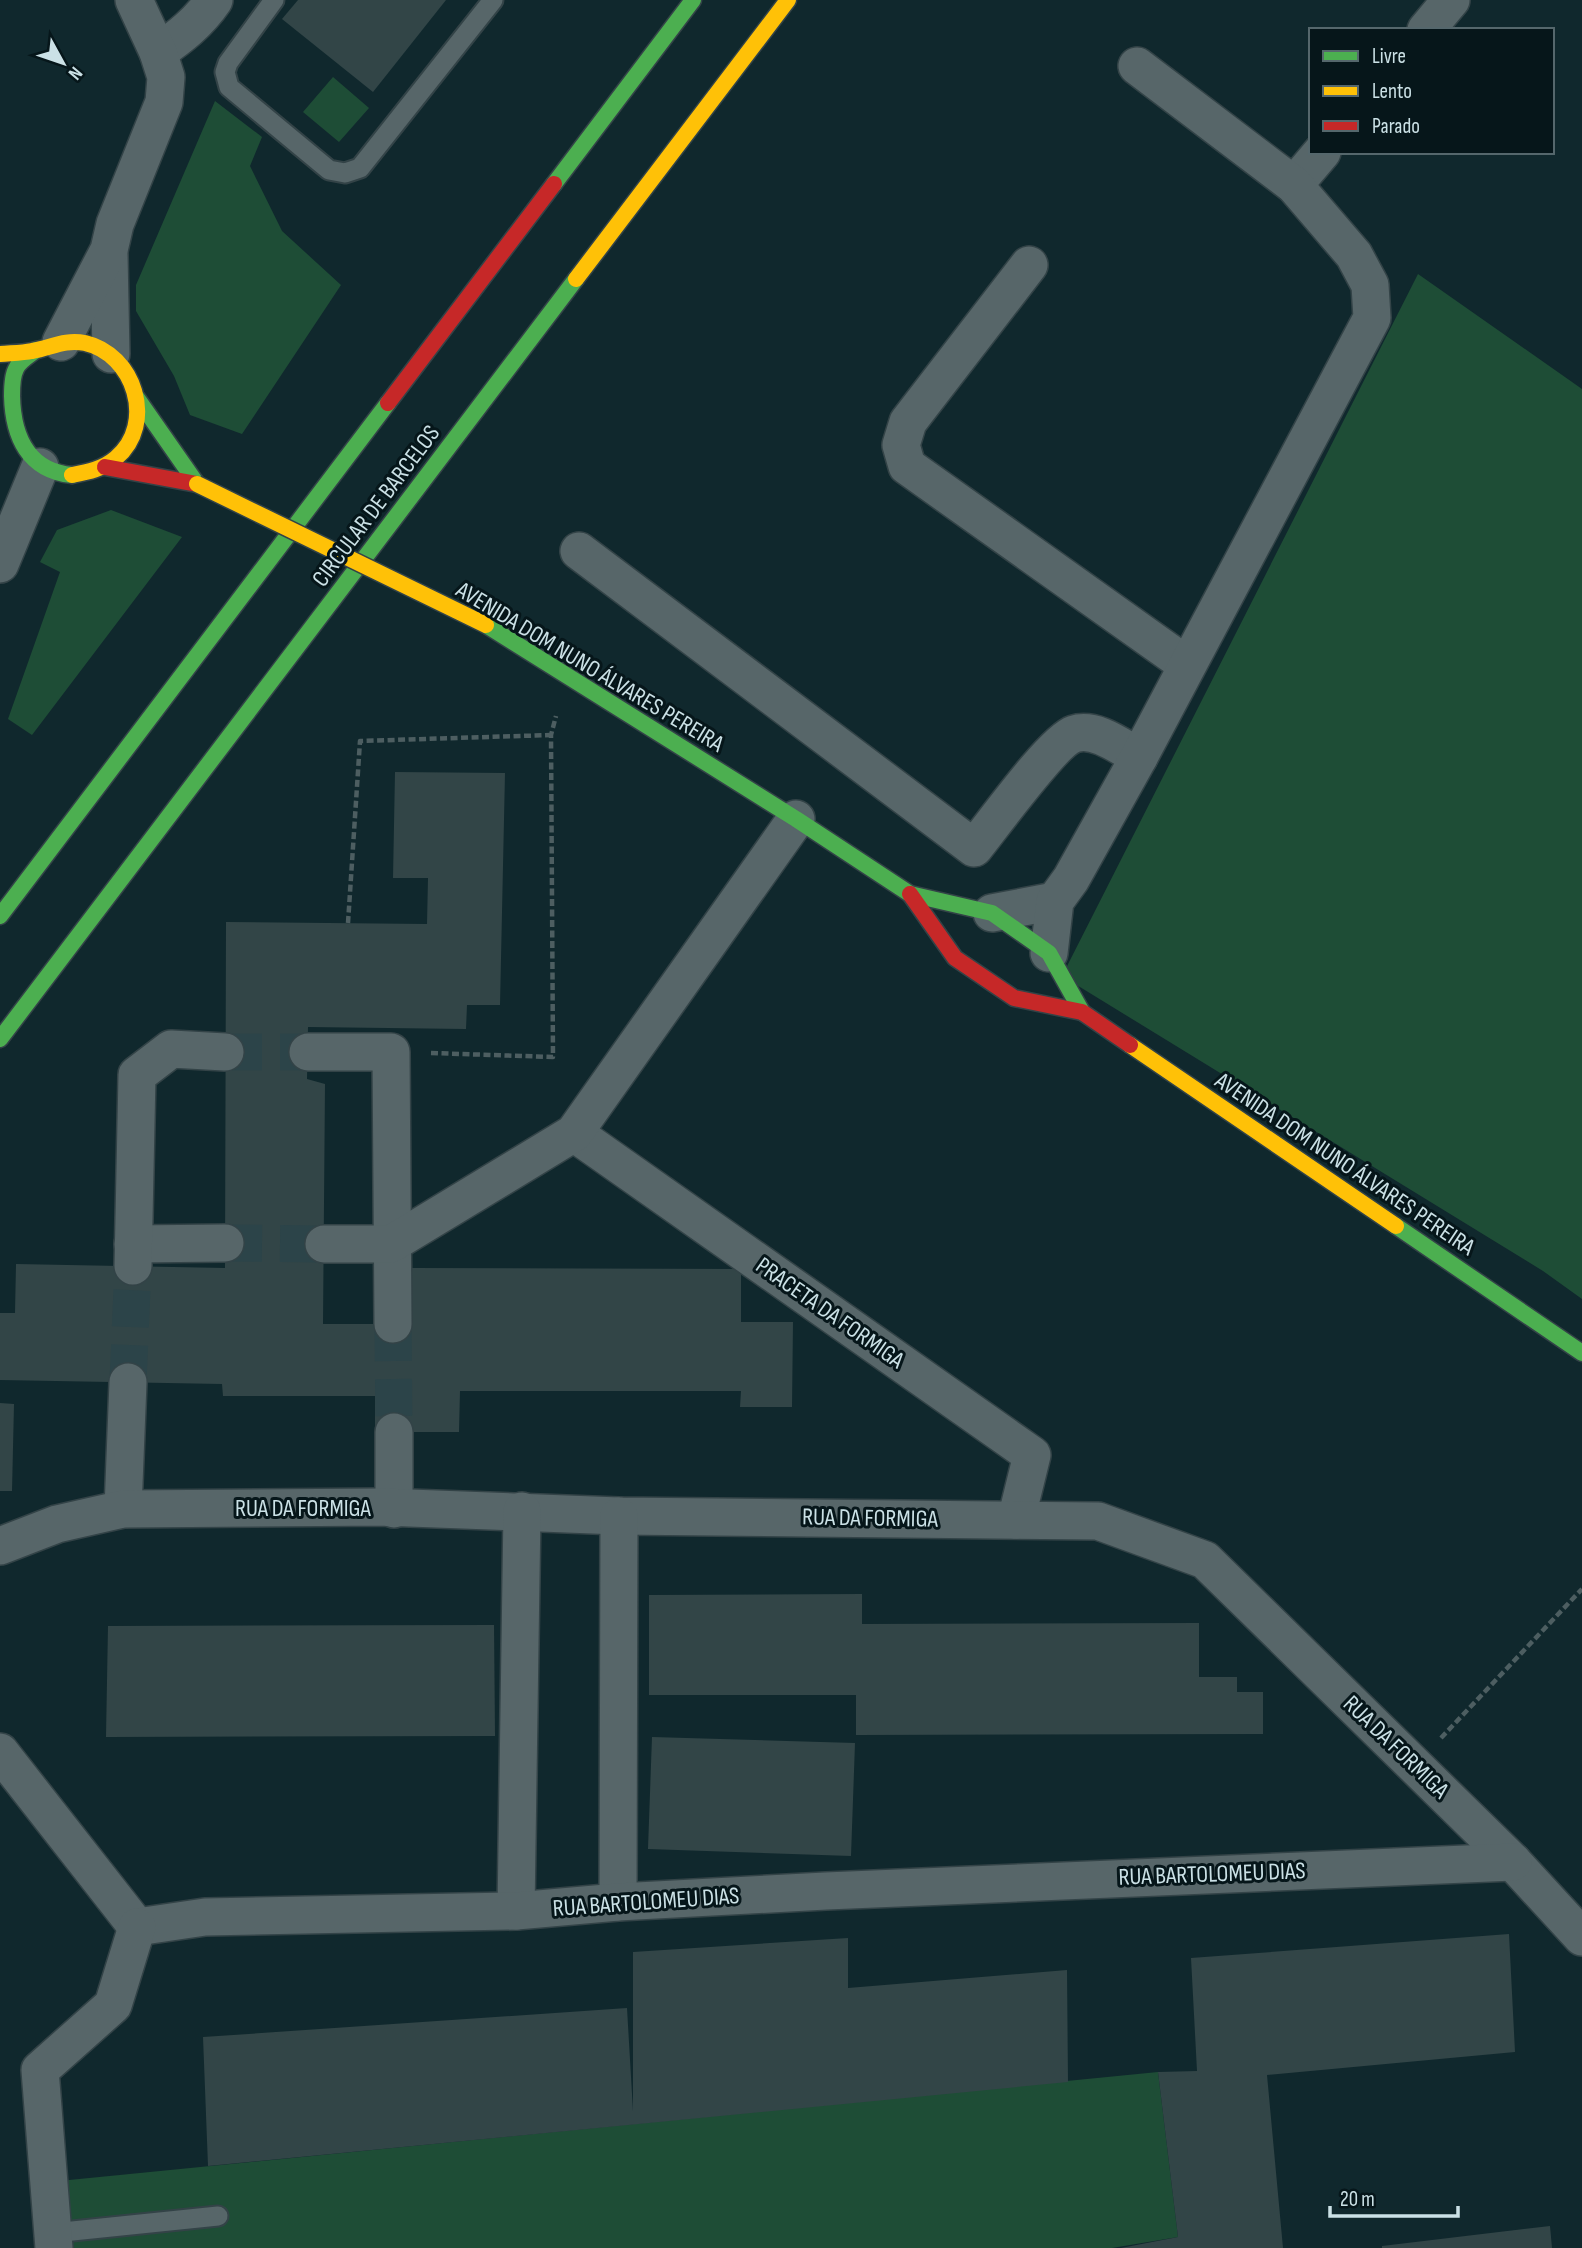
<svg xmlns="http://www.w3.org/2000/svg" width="1582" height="2248" viewBox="0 0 1582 2248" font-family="'Sofia Sans Condensed',sans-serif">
	<rect width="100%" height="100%" fill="#10282d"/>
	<g fill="#1e4d36">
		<path d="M333,77l36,31 -30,34 -36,-30z"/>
		<path d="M215,101l47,36 -12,29 32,65 59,54 -99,149 -52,-19 -16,-39 -38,-65v-26z"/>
		<path d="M1418,274l164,115v910l-39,-28 -481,-295z"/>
		<path d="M111,510l71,27 -150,198 -24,-16 52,-147 -20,-10 17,-32z"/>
		<path d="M1158,2072l20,165 -66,11h-1057l-6,-66z"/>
	</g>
	<g fill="#324547">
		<path d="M298,0h148l-73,92 -91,-73z"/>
		<path d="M395,772l110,1 -5,232h-33l-1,24 -158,-2 -1,52 18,5 -2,240h87l1,-56 330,1v53h52l-1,85h-52l1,-16h-281l-1,41h-84v-36h-152l-1,-12 -222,-4v-67h15l1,-49 209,4 1,-346 201,2 1,-46h-35z"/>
		<path d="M0,1403l14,1 -2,87h-12z"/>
		<path d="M862,1594v30l337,-1v54h38v15h26v42l-407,1v-40h-207v-100z"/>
		<path d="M494,1625l1,111 -389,1 2,-111z"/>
		<path d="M652,1737l203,6 -4,113 -203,-7z"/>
		<path d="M1509,1934l6,118 -248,23 16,173h-162l57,-11 -20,-165 39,-1 -6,-113z"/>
		<path d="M848,1938v50l219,-18 1,112 -860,84 -5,-129 424,-29 6,103v-159z"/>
		<path d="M1550,2226l2,22h-170v-2z"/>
	</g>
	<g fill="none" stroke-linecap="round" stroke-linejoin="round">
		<g stroke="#2c4449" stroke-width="37" stroke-dasharray="37 18" stroke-linecap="butt">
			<path d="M225,1052h83"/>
			<path d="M225,1243l99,1"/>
			<path d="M393,1324l1,108"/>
			<path d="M128,1382l5,-116"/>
		</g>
		<g stroke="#334347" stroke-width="23">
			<g id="lane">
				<path d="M274,0l-46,63 -3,9 4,15 100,83 16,3 15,-5 133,-168"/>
				<path d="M53,2233l165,-17"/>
			</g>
		</g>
		<g stroke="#334347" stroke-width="40">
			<g id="street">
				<path d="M1426,30l25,-30"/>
				<path d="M158,52c22,-15 41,-30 56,-52"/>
				<path d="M1294,185l28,-33"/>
				<path d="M109,255l2,99"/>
				<path d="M1029,265l-121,157 -7,23 6,21 280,199"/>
				<path d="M61,342l48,-92 6,-26 49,-122 2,-25 -8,-25 -24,-52"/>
				<path d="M579,551l395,297c18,-22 79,-107 100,-114 22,-7 47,13 65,23"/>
				<path d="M0,564l40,-97"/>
				<path d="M992,913l63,-12"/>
				<path d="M1049,953l6,-52 16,-22 68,-122 233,-439 -2,-33 -16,-30 -60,-70 -157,-119"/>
				<path d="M308,1052h83l2,272"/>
				<path d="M574,1133l458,322 -16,65"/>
				<path d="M133,1244l92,-1"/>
				<path d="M324,1244h67l183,-111 222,-314"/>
				<path d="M133,1266l4,-191 34,-26 54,3"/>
				<path d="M394,1432v77"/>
				<path d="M123,1509l5,-127"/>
				<path d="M0,1546l57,-22 66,-15 260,-2 236,9 479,5 107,39 308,302 69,75"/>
				<path d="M0,1752l137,175"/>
				<path d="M618,1902l1,-386"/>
				<path d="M516,1911l6,-400"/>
				<path d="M137,1927l68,-10 311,-6 102,-9 208,-11 687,-29"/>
				<path d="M54,2248l-14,-178 73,-65 24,-78"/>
			</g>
		</g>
		<g stroke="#334347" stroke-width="19">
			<g id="fast">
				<path d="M554,184l139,-184"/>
				<path d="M36,350c-6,5 -17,11 -20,19 -4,7 -4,19 -4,27 1,40 16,75 60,79"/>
				<path d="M137,398l60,86"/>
				<path d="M486,625l310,194 114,75 82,19 57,40 33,59"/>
				<path d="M0,916l388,-513"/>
				<path d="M0,1039l576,-760"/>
				<path d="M1396,1226l186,127"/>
			</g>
		</g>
		<g stroke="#334347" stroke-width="19">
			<g id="slow">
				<path d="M576,279l212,-279"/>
				<path d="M0,354c11,-1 22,-1 32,-3 19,-3 32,-12 53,-8 49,11 72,80 31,115 -13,11 -28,14 -44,17"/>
				<path d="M1130,1045l266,181"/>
			</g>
		</g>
		<g stroke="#334347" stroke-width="19">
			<g id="jam">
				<path d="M388,403l166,-219"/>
				<path d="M105,467l92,17"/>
				<path d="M910,894l45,64 59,40 68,14 48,33"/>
			</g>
		</g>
		<g stroke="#4d5e61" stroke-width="4.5" stroke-dasharray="7 3.5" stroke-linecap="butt">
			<path d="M348,923l12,-182 191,-6"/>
			<path d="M431,1053l122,4 -2,-322 5,-19"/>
			<path d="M1441,1738l141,-149"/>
		</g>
		<use href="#lane" stroke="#576669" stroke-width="19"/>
		<use href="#street" stroke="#576669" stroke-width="37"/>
		<use href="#fast" stroke="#4caf50" stroke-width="16"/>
		<use href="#slow" stroke="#ffc107" stroke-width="16"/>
		<use href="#jam" stroke="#c62828" stroke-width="16"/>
		<g stroke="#334347" stroke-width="19" stroke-linecap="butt">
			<path id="slow-bridge" d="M197,484l289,141"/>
		</g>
		<use href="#slow-bridge" stroke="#ffc107" stroke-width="16"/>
	</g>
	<g text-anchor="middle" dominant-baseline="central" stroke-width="6" stroke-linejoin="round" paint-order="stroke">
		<g font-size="24" fill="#cbe1e6" stroke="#06161a">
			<text transform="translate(376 506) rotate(-53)">CIRCULAR DE BARCELOS</text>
			<text transform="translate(590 667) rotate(31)">AVENIDA DOM NUNO ÁLVARES PEREIRA</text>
			<text transform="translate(1345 1164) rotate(34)">AVENIDA DOM NUNO ÁLVARES PEREIRA</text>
			<text transform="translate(830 1313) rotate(35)">PRACETA DA FORMIGA</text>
			<text x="303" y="1508">RUA DA FORMIGA</text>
			<text transform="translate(870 1518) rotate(1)">RUA DA FORMIGA</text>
			<text transform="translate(1396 1747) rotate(44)">RUA DA FORMIGA</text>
			<text transform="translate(1212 1874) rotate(-2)">RUA BARTOLOMEU DIAS</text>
			<text transform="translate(646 1902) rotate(-4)">RUA BARTOLOMEU DIAS</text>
		</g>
	</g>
	<rect x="1309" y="28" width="245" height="126" fill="#06161a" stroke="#55676c" stroke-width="2"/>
	<rect x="1323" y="51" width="35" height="10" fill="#4caf50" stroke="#55676c" stroke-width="2"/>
	<text x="1372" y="63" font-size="21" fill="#cbe1e6">Livre</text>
	<rect x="1323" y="86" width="35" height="10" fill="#ffc107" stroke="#55676c" stroke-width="2"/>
	<text x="1372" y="98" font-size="21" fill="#cbe1e6">Lento</text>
	<rect x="1323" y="121" width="35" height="10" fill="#c62828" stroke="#55676c" stroke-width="2"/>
	<text x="1372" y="133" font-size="21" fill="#cbe1e6">Parado</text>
	<g transform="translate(63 63) rotate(130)" stroke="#06161a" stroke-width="5" paint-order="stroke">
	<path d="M0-5L12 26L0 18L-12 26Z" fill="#cbe1e6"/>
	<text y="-10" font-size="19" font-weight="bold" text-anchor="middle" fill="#cbe1e6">N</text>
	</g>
	<path d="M1330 2206v10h128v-10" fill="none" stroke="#cbe1e6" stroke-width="3.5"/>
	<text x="1340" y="2206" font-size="21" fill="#cbe1e6" stroke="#06161a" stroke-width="5" paint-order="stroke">20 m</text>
</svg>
